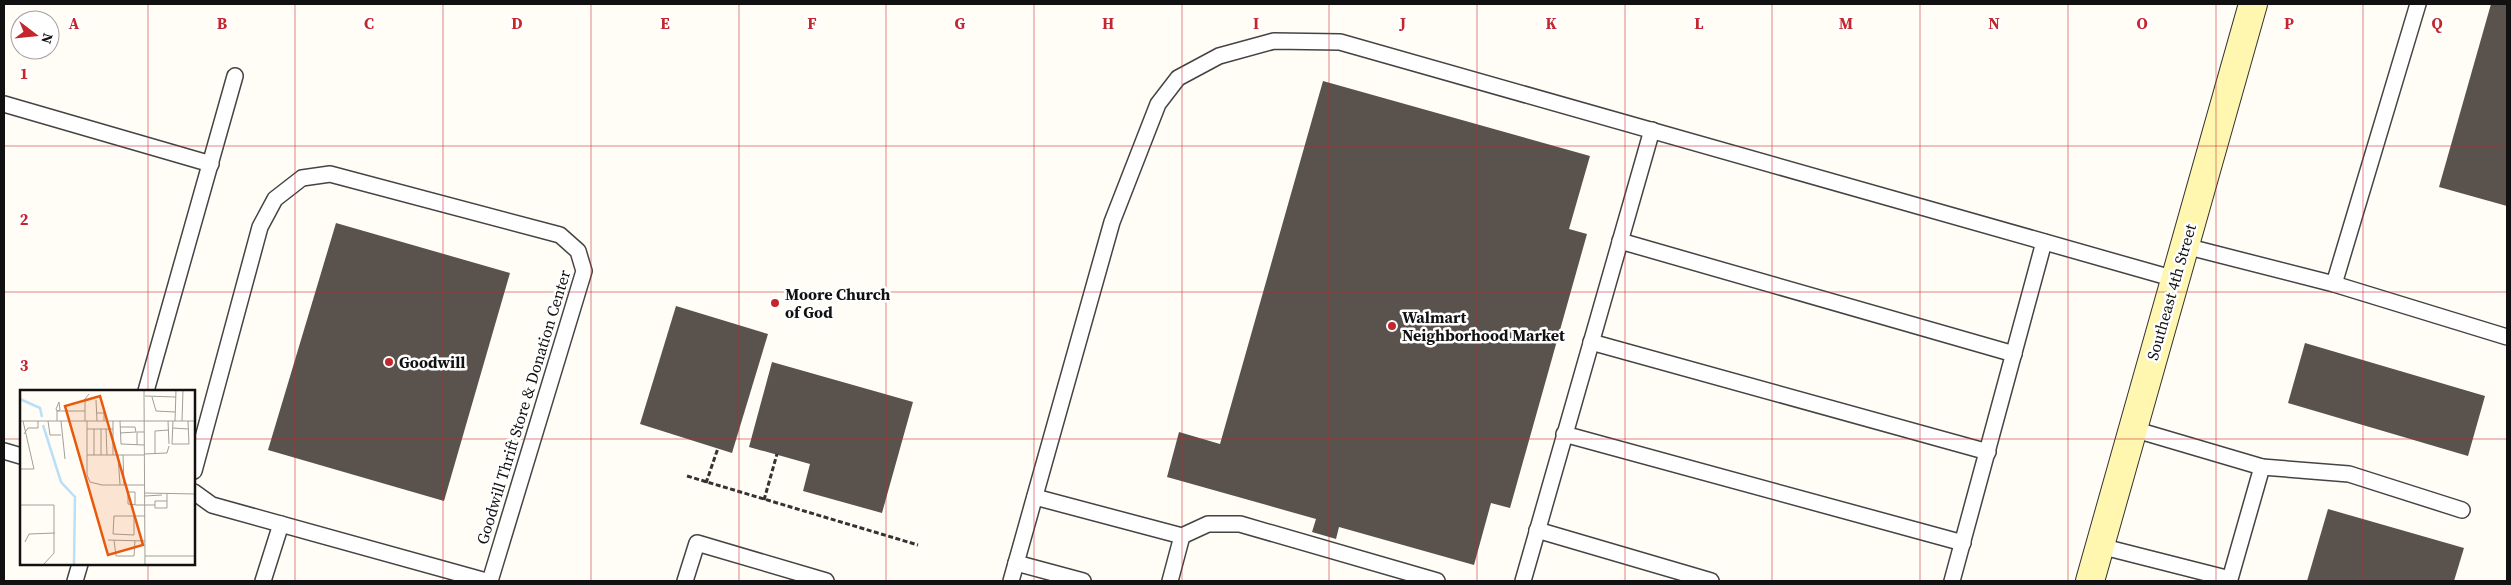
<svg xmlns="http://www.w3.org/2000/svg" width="2511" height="585" viewBox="0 0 2511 585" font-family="'Source Serif 4',serif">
	<rect width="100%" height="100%" fill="#fffdf5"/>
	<g fill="#5a524d">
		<path d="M2491,4h16v202l-68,-19z"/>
		<path d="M1323,81l267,75 -21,73 18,5 -77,274 -19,-5 -17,62 -135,-38 -3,12 -24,-7 4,-13 -149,-42 12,-45 41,12z"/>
		<path d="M336,223l174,50 -66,228 -176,-51z"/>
		<path d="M676,306l92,28 -36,119 -92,-29z"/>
		<path d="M2305,343l180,53 -17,60 -180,-53z"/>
		<path d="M772,362l141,40 -31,111 -79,-22 7,-27 -61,-17z"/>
		<path d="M2328,509l136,39 -10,33h-147z"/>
	</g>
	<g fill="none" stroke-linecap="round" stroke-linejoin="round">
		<g stroke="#444" stroke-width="18">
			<g id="lane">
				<path d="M4,104l207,60"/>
				<path d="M1620,241l394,113"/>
				<path d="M2185,246l149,38 173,53"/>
				<path d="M2334,284l84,-280"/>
				<path d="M1591,342l397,110"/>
				<path d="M146,391l89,-315"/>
				<path d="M2133,429l129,38 87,7 113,36"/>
				<path d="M1564,434l399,109"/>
				<path d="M4,451l17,5"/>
				<path d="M194,471l66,-244 15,-28 27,-21 28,-4 230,61 18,16 6,20 -94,310"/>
				<path d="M194,492l18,13 274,76"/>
				<path d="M1035,497l147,39 26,-12h32l197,57"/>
				<path d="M1537,530l174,51"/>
				<path d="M2100,546l130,33 32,-112"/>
				<path d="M1016,563l67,18"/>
				<path d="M75,581l5,-17"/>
				<path d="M263,581l18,-57"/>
				<path d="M685,581l12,-38 129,38"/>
				<path d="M1011,581l101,-359 46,-118 20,-26 41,-22 55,-15 66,1 835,237"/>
				<path d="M1170,581l12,-45"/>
				<path d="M1523,581l129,-451"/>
				<path d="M1952,581l92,-339"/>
			</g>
		</g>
		<g stroke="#333" stroke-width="30">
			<path id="secondary" d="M2090,581l163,-577"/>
		</g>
		<g stroke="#333" stroke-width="3" stroke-dasharray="5 2.5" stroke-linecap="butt">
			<path d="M687,476l231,69"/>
			<path d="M706,483l12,-35"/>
			<path d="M764,500l13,-46"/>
		</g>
		<use href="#lane" stroke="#fff" stroke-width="15"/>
		<use href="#secondary" stroke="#fff6b0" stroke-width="28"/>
	</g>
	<path fill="none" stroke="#c4262e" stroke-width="1" stroke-opacity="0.55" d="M148,4v387M295,4v577M443,4v577M591,4v577M739,4v577M886,4v577M1034,4v577M1182,4v577M1329,4v577M1477,4v577M1625,4v577M1772,4v577M1920,4v577M2068,4v577M2216,4v577M2363,4v577M4,146h2503M4,292h2503M4,439h17M194,439h2313M148,564v17"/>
	<g fill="#c4262e" stroke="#fff" stroke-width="2">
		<circle cx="775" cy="303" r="5"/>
		<circle cx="1392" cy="326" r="5"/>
		<circle cx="389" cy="362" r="5"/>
	</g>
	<g text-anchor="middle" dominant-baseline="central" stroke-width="5" stroke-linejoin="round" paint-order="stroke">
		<g font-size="16" fill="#111" stroke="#fff">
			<text transform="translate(2171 292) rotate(-74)">Southeast 4th Street</text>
			<text transform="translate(523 407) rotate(-73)">Goodwill Thrift Store &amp; Donation Center</text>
		</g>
		<g font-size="16" font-weight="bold" fill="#111" stroke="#fff" text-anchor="start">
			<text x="785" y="294">Moore Church<tspan x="785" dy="18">of God</tspan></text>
			<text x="1402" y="317">Walmart<tspan x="1402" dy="18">Neighborhood Market</tspan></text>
			<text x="399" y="362">Goodwill</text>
		</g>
	</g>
	<g transform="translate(20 390)">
		<rect width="175" height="175" fill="#fffdf5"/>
		<path fill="none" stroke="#b9e0f7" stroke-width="2.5" d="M0,9l20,9 2,9M23,35l18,57 14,15 -1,68"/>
		<path fill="none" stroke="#a09f9a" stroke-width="1" d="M124,0l1,175M125,6l31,1M132,7l4,14 19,1M76,10l1,21M39,12l1,8 -3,1 -1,-2zM77,23h7v8M0,31h175M28,31l2,14h11M37,31v-10h28M41,31l4,38M65,31v-22l4,-5M67,31v54l3,7 12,3h43M100,31l1,23 23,1M148,31l1,23M153,31l-1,23h17l-1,-23M155,31l1,-31M162,31l1,-31M100,37h15l1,5M153,38l15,1M67,39h26M74,39v26M81,39v26M86,39l1,26M100,43l16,-1M4,44l4,-6h10v-7M117,55v-13h7M124,64l23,-1 2,-7M135,64v-23l14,-1M67,65h57M93,65v-34M98,65l2,30M103,65l1,30M0,79h14l-11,-48M125,103l50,1M147,104v7h-12v7h12v-7M125,106l17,-1M0,115h34v48l-11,12M115,115v-13h-7v12l9,1h18M114,126v19l-21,-1 1,-18h31M88,150l37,1M94,150l2,16h18l1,-15M5,152l4,-8 26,-1M125,166h50"/>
		<path fill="#e8590c" fill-opacity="0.15" stroke="#e8590c" stroke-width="2.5" d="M80,6l43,149 -35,10 -43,-149z"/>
		<rect width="175" height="175" fill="none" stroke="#111" stroke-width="2.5"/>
	</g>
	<g font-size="16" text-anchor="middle" font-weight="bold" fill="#c4262e" stroke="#fff" stroke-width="5" stroke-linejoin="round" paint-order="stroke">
		<text x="74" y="29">A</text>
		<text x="222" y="29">B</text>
		<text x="369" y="29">C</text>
		<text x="517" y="29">D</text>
		<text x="665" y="29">E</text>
		<text x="812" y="29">F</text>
		<text x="960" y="29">G</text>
		<text x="1108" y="29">H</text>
		<text x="1256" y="29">I</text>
		<text x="1403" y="29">J</text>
		<text x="1551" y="29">K</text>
		<text x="1699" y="29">L</text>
		<text x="1846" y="29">M</text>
		<text x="1994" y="29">N</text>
		<text x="2142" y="29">O</text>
		<text x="2289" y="29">P</text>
		<text x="2437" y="29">Q</text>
		<text x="24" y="79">1</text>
		<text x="24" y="225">2</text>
		<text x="24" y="371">3</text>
	</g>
	<rect width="2511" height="585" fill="none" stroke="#111111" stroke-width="10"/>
	<g transform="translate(35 35) rotate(106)"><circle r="24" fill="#ffffff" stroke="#a0a0a0"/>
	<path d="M0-4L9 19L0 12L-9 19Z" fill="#c4262e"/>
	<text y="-8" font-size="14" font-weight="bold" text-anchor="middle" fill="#111111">N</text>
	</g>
</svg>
